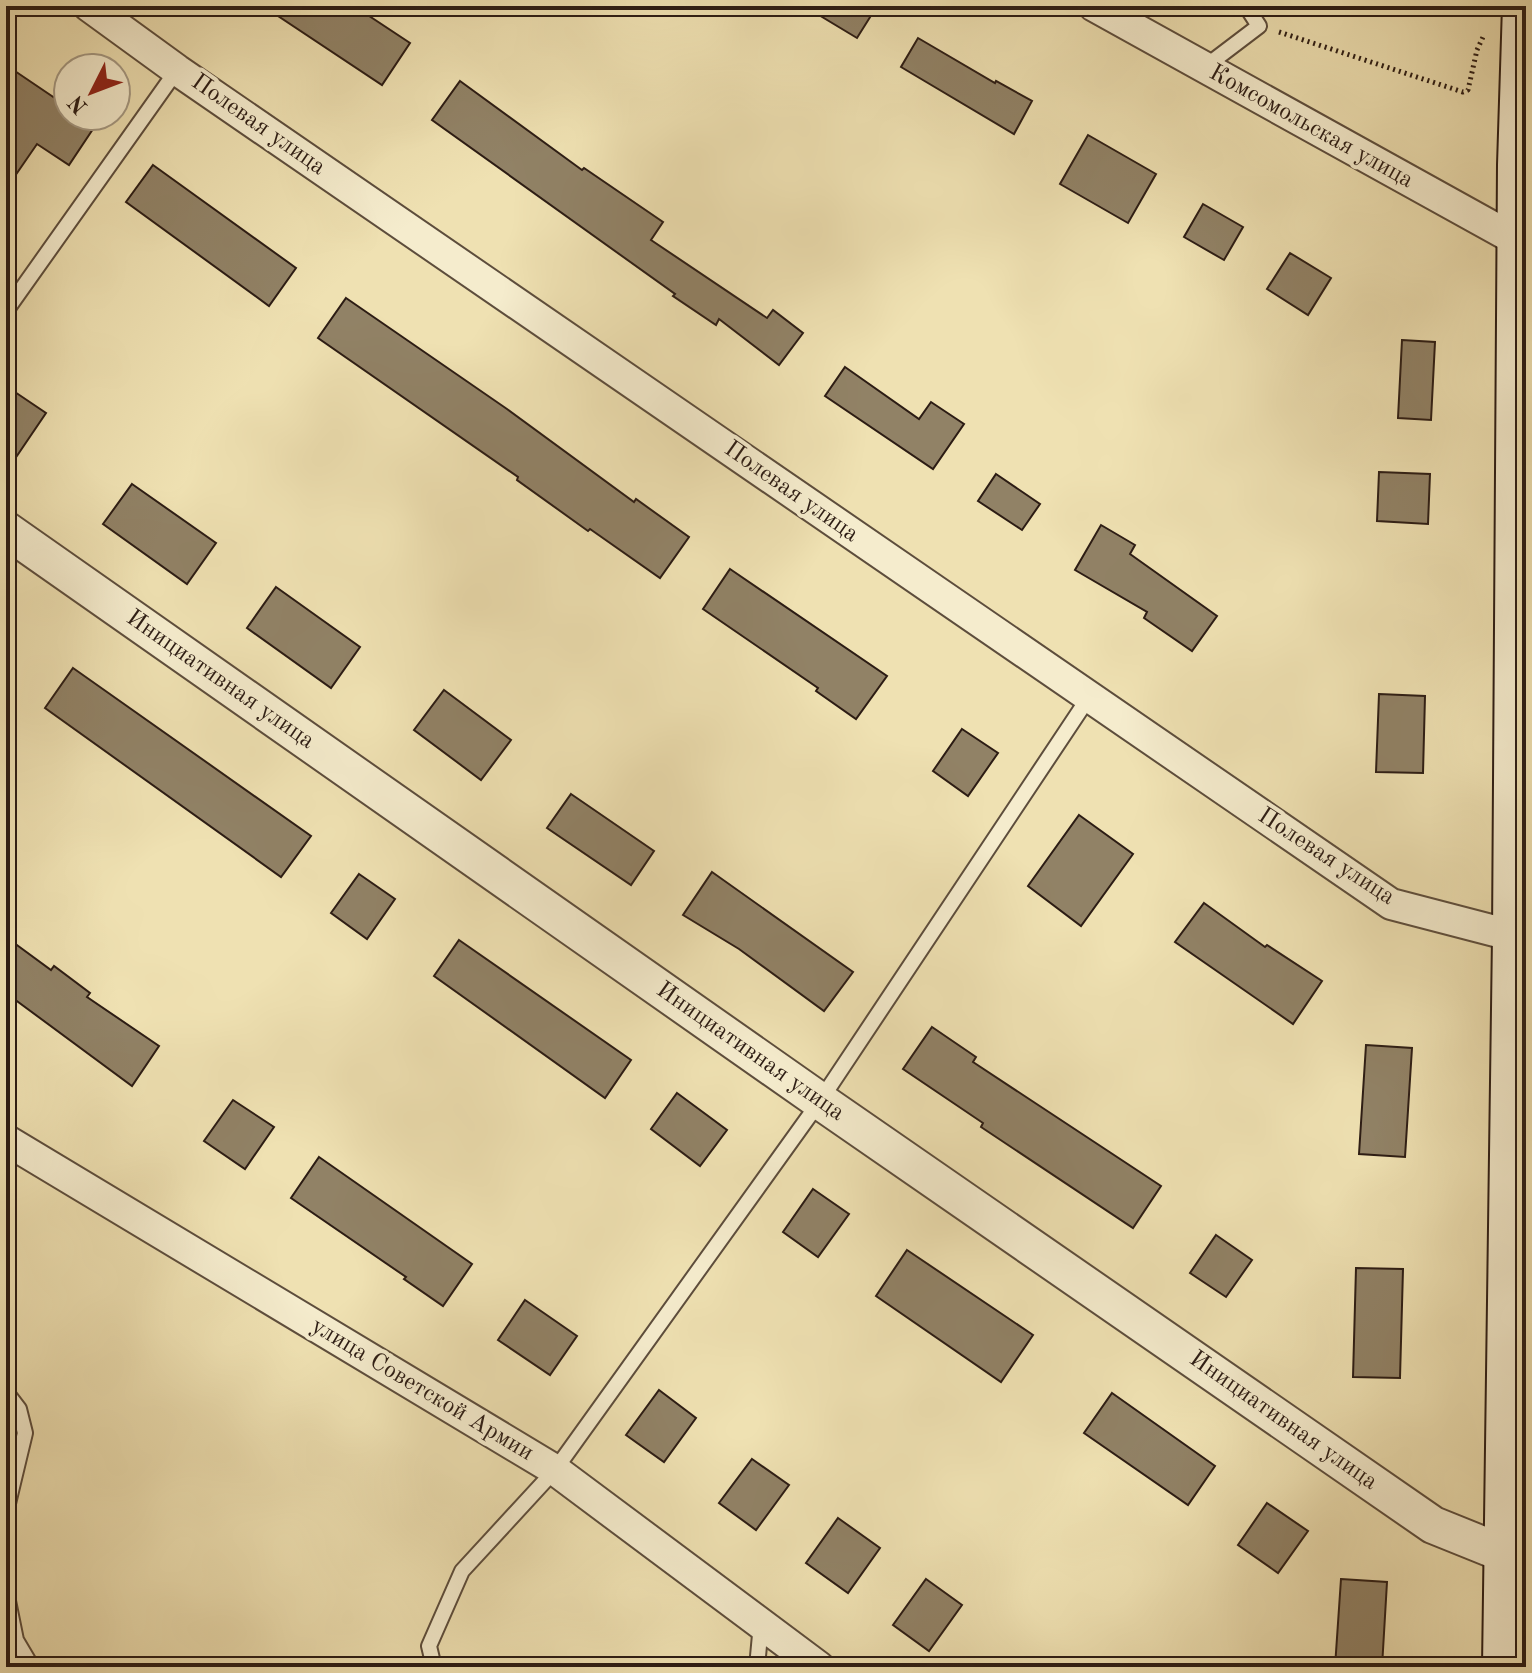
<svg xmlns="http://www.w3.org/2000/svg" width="1532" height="1673" viewBox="0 0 1532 1673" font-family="'Old Standard TT',serif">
	<rect width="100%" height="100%" fill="#efe1b2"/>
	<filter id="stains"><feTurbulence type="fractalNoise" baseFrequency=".0025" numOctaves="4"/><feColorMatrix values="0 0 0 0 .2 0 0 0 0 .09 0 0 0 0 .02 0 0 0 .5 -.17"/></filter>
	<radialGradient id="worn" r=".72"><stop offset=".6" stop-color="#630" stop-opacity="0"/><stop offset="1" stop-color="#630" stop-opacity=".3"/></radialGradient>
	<g fill="#918266" stroke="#2c1c14" stroke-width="2">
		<path d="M263,6h91l56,37 -28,42z"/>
		<path d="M804,6h73l-20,32z"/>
		<path d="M918,38l77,45 1,-2 36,20 -18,33 -113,-67z"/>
		<path d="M6,65l62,42v9h13l14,10 -26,39 -32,-21 -31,45z"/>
		<path d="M460,81l122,89 2,-2 79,54 -12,18 116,78 6,-8 30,23 -24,32 -60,-46 -3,6 -43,-29 2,-2 -243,-174z"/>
		<path d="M1088,135l68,39 -28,49 -68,-39z"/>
		<path d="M153,165l143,103 -27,38 -143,-104z"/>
		<path d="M1203,204l40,23 -19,33 -40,-23z"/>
		<path d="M1290,253l41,25 -23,37 -41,-26z"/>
		<path d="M346,298l161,111 127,93 2,-3 53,38 -29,41 -70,-49 -2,2 -71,-51 1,-3 -200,-139z"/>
		<path d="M1402,340l33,2 -4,78 -33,-2z"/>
		<path d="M845,367l74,52 12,-17 33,22 -31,45 -108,-73z"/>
		<path d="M6,386l40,27 -40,59z"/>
		<path d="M1379,472l51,2 -2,50 -51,-3z"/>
		<path d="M996,474l44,30 -18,26 -44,-29z"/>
		<path d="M132,484l84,59 -29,41 -84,-60z"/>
		<path d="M1101,525l34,20 -5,9 87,62 -25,35 -48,-33 3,-6 -72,-42z"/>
		<path d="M730,569l157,107 -31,43 -40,-28 2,-3 -115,-79z"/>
		<path d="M276,587l84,60 -29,41 -84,-60z"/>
		<path d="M73,668l238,168 -30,41 -236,-169z"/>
		<path d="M444,690l67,50 -30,40 -67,-50z"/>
		<path d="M1379,694l46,2 -2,77 -47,-1z"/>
		<path d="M962,729l36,24 -30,43 -35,-25z"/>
		<path d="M571,794l83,57 -23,34 -84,-57z"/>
		<path d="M1079,815l54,39 -52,72 -53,-40z"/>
		<path d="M712,872l141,100 -29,39 -85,-62 -56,-34z"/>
		<path d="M359,874l36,25 -28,40 -36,-26z"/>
		<path d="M1204,903l61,44 2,-2 55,36 -29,43 -118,-82z"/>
		<path d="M6,937l45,33 3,-4 36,27 -3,4 72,49 -27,40 -126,-93z"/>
		<path d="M459,940l172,120 -26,38 -171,-122z"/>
		<path d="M932,1027l44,30 -3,5 188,124 -28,42 -152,-101 2,-4 -80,-54z"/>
		<path d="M1366,1045l46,3 -7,109 -46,-3z"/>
		<path d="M677,1093l50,37 -27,36 -49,-37z"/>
		<path d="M233,1100l41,27 -29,42 -41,-28z"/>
		<path d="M319,1157l153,107 -29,42 -39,-27 2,-2 -115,-79z"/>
		<path d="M813,1189l36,25 -31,43 -35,-25z"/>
		<path d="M1216,1235l36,25 -26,37 -36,-24z"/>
		<path d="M907,1250l126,85 -32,47 -125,-86z"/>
		<path d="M1356,1268l47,1 -3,109 -47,-1z"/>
		<path d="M525,1300l52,36 -27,39 -52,-35z"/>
		<path d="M659,1390l37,28 -32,44 -38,-27z"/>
		<path d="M1112,1393l103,73 -27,39 -104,-72z"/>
		<path d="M752,1459l37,26 -33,45 -37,-27z"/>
		<path d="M1267,1503l41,28 -30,42 -40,-28z"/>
		<path d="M838,1518l42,30 -32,45 -42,-30z"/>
		<path d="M926,1579l36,26 -33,46 -36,-26z"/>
		<path d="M1341,1579l46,3 -5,85h-47z"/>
	</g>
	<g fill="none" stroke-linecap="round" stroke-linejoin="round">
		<g stroke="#5d4d3c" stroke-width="18">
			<g id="service">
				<path d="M1205,67l54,-41 -13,-20"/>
				<path d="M6,311l171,-241"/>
				<path d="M6,1392l13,17 6,24 -19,79"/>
				<path d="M6,1591l10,49 16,27"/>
				<path d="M434,1667l-5,-21 33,-75 93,-101 265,-369 269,-404"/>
				<path d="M757,1667l4,-43"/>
			</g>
		</g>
		<g stroke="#5d4d3c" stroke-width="34">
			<g id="minor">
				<path d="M89,6l88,64 1214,834 123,32"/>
				<path d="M1094,6l424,235 8,7"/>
				<path d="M6,1140l549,330 264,197"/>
			</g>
		</g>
		<g stroke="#5d4d3c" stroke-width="40">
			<path id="tertiary" d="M6,530l814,571 613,424 72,29"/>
		</g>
		<g stroke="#2c1c14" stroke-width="46">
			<path id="secondary" d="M1504,1667l10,-731 5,-771 5,-159"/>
		</g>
		<path stroke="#2c1c14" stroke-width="5" stroke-dasharray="2 4" stroke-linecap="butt" d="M1279,32l184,60 5,-2 9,-40 6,-13"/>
		<use href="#service" stroke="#f5eccd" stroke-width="14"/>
		<use href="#minor" stroke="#f5eccd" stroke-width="30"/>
		<use href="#tertiary" stroke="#f5eccd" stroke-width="36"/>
		<use href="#secondary" stroke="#f5eccd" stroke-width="42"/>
	</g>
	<g text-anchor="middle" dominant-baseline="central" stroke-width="8" stroke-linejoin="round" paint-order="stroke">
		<g font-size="24" fill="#2c1c14" stroke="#f5eccd">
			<text transform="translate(258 125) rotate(35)">Полевая улица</text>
			<text transform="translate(1311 127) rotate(29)">Комсомольская улица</text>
			<text transform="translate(791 492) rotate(35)">Полевая улица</text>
			<text transform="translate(220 680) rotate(35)">Инициативная улица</text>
			<text transform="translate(1326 857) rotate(33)">Полевая улица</text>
			<text transform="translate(750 1052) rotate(35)">Инициативная улица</text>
			<text transform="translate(422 1390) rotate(31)">улица Советской Армии</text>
			<text transform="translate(1283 1421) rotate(35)">Инициативная улица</text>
		</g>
	</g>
	<rect width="1532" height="1673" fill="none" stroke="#efe1b2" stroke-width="32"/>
	<rect x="8" y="8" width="1516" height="1657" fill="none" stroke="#2c1c14" stroke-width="4"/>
	<rect x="16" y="16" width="1500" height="1641" fill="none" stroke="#2c1c14" stroke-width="2"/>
	<g transform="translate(92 92) rotate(228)"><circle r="38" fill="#f5eccd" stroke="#a59983" stroke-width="2"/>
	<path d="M0-6L14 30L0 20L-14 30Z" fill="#8f2418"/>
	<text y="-12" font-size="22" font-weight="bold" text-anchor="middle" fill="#2c1c14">N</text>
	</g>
	<rect width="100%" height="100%" filter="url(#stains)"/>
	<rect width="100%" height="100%" fill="url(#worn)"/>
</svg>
